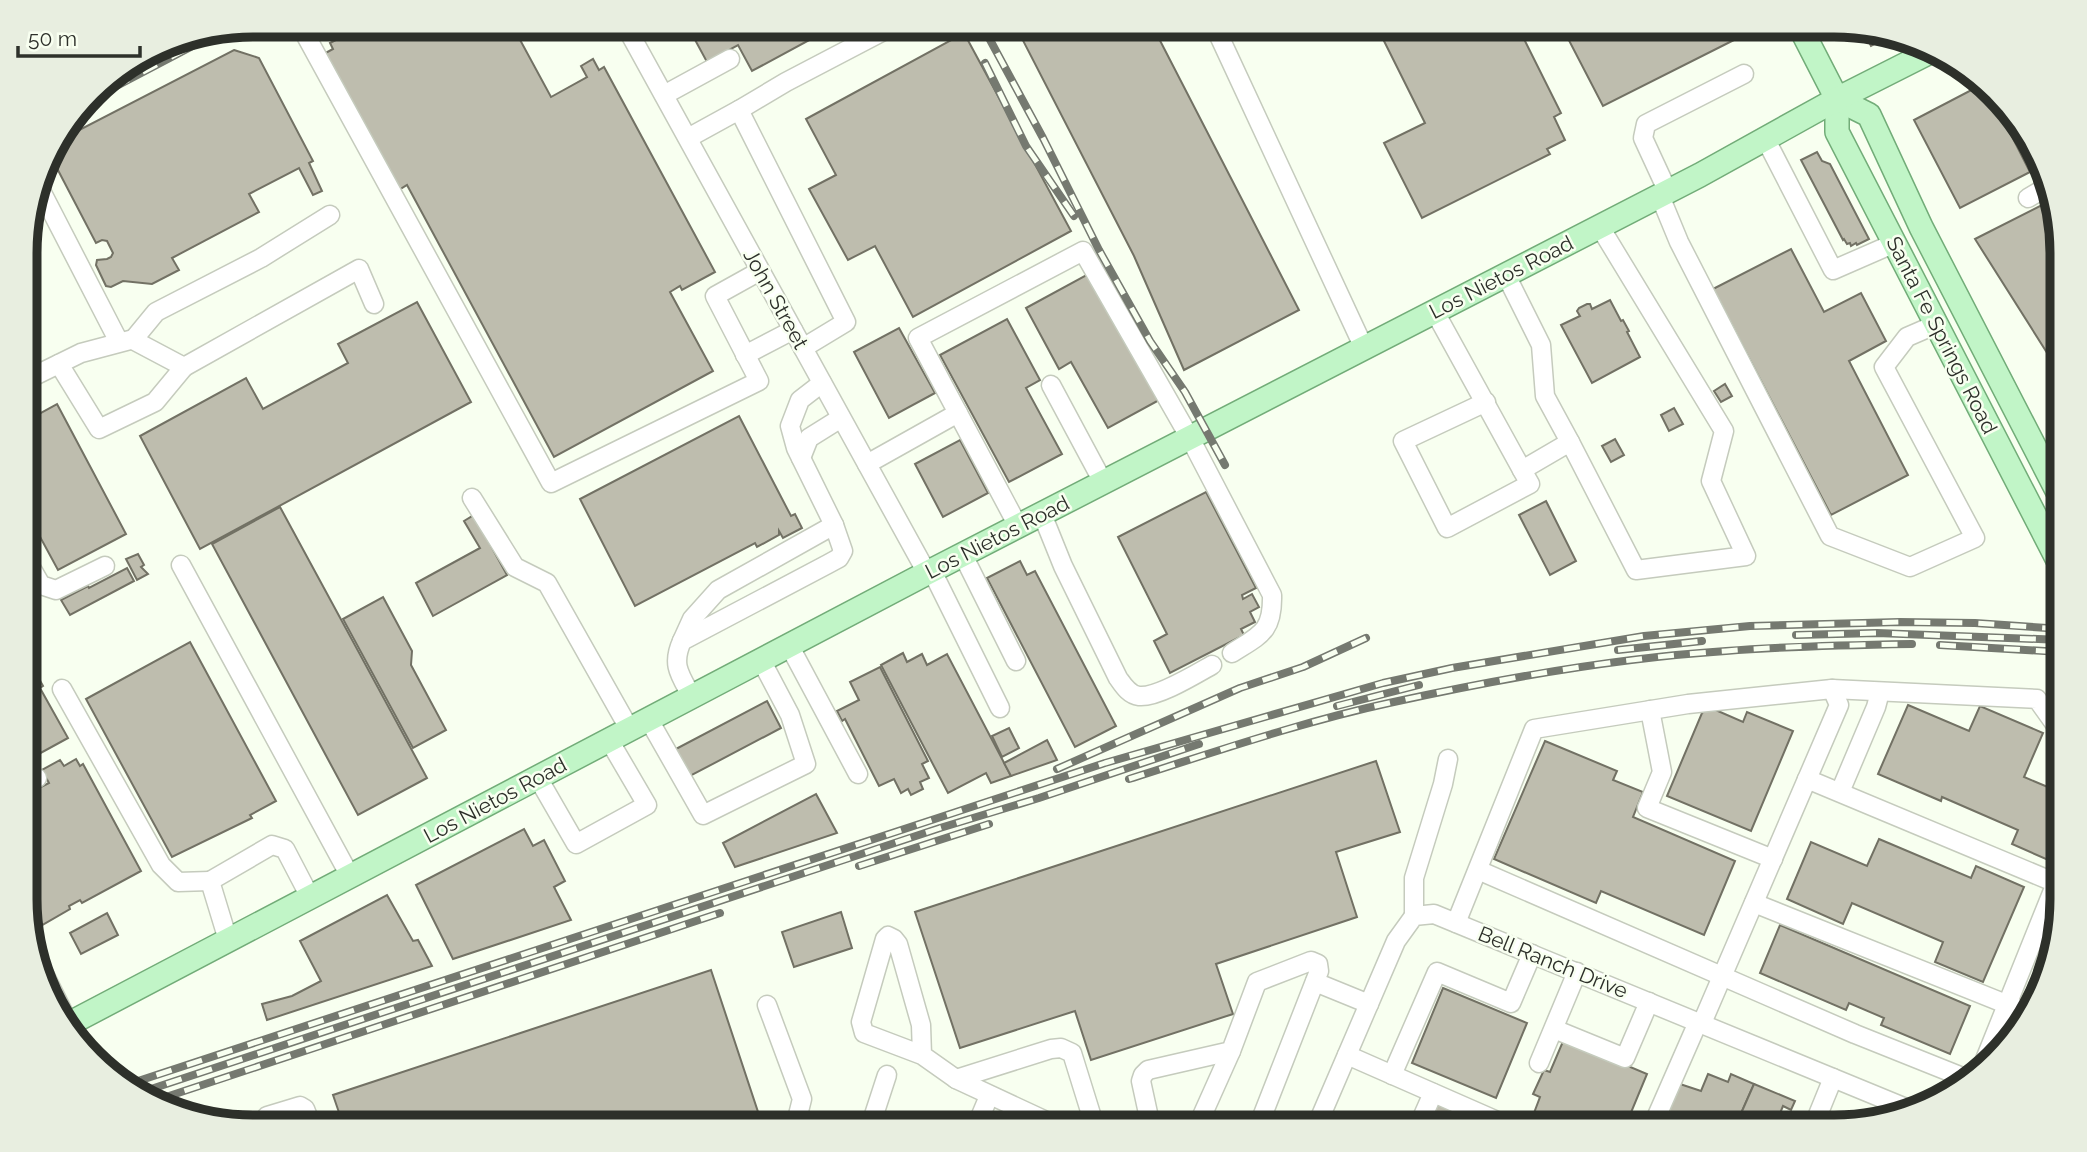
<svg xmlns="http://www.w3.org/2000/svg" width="2087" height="1152" viewBox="0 0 2087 1152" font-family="Raleway,sans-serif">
	<rect width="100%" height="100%" fill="#f8fff0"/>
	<g fill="#bebdae" stroke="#727164" stroke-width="2">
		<path d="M365,25h147l39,72 36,-20 -6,-11 12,-7 6,11 5,-3 111,205 -33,18 -2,-4 -10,6 43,79 -159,86 -147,-272 -13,8 -74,-137 13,-7 -3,-6z"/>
		<path d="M687,25h150l-85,46 -14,-26 -31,17z"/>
		<path d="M1015,25h137l147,285 -115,60 -50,-114z"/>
		<path d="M1376,25h141l44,88 -7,4 11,23 -18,9 3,5 -128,64 -38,-75 41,-20z"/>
		<path d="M1561,25h165l8,15 -131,66z"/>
		<path d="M1864,32l22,6 -15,8z"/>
		<path d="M964,33l107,198 -158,86 -38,-71 -27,14 -39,-71 27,-14 -30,-56z"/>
		<path d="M234,50l25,8 54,103 -4,2 13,28 -9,4 -14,-27 -50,26 10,18 -87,46 7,12 -27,14 -29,-3 -12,6 -5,-1 -10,-21 1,-5 10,-1 4,-2 2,-4 -6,-12 -5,-1 -6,3 -48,-92 6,-8z"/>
		<path d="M1981,85l24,23 -6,3 31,61 -70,36 -46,-88z"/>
		<path d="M1817,152l5,9 8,3 39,75 -12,6 -1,-2 -5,3 -1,-3 -3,1 -3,-5 -1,1 -42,-80z"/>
		<path d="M2050,201l12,36v127l-6,3 -81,-128z"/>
		<path d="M1791,249l33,63 37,-19 25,48 -37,20 59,114 -77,40 -118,-226z"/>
		<path d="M1092,272l69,127 -53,29 -37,-66 -12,7 -33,-61z"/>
		<path d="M1610,300l11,21 2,-1 6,11 -2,1 13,25 -48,26 -31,-58 19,-9 -3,-5 2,-3 8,-4h3l2,5z"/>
		<path d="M417,302l54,100 -271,147 -60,-113 106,-58 17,31 85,-46 -10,-19z"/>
		<path d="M1007,319l33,61 -14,8 36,66 -53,28 -69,-127z"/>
		<path d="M899,328l36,65 -46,25 -35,-66z"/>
		<path d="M1725,384l7,12 -11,6 -7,-11z"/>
		<path d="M57,404l69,130 -68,36 -32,-59v-90z"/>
		<path d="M1674,408l9,16 -14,7 -8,-16z"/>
		<path d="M739,416l52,100 4,-2 7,14 -19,10 -4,-7v4l-22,12 -2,-4 -120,63 -55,-107z"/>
		<path d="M1615,439l9,16 -13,7 -9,-16z"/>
		<path d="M960,440l28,53 -45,24 -28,-53z"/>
		<path d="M1206,492l50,96 -14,7 1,4 9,-5 7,13 -9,5 5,10 -14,7 3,6 -74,38 -16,-32 13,-7 -49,-97z"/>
		<path d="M1546,501l30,60 -26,14 -31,-60z"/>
		<path d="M280,507l147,271 -69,37 -146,-271z"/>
		<path d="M474,515l33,60 -74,41 -17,-33 64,-35 -16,-27z"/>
		<path d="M138,554l6,11 -3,2 7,7 -11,6 -11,-21z"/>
		<path d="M1020,561l7,14 8,-4 81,155 -41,21 -88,-169z"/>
		<path d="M127,568l7,13 -64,34 -9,-15 27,-14 1,2z"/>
		<path d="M383,597l29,54 -1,14 35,65 -33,18 -70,-129z"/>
		<path d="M190,642l86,159 -26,14 2,3 -80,39 -86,-158z"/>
		<path d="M903,653l4,9 15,-8 5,11 20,-11 64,122 -20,7 -5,-10 -38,20 -67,-128z"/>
		<path d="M880,667l48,94 -6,3 7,14 -9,4 3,7 -12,6 -3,-6 -7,4 -7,-14 -15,7 -34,-67 -3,2 -5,-10 22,-11 -9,-18z"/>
		<path d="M38,677l5,9 -3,2 28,50 -42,23v-67l7,-4 -4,-8z"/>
		<path d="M767,701l14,27 -93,49 -14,-27z"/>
		<path d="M1908,705l61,26 11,-25 63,27 -19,44 38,16v73l-50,-22 6,-14 -76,-33 -1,4 -63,-27z"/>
		<path d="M1711,708l32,14 4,-10 46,19 -42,100 -84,-35 35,-83z"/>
		<path d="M1009,728l10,20 -17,9 -10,-21z"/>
		<path d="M1047,740l10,20 -46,16 -7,-13z"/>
		<path d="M1545,741l72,30 -4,9 30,12 -10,25 102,44 -31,74 -103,-44 -5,12 -102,-44z"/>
		<path d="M76,759l4,7 3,-2 58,107 -59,32 -2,-3 -11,6 1,3 -33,19 -11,-20v-80l13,-5 -13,-22v-16l6,-3 5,7 12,-6 -7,-13 18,-10 4,6z"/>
		<path d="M1376,761l24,71 -64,20 21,65 -141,47 17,50 -142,46 -16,-49 -115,37 -45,-136z"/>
		<path d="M816,794l21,39 -102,34 -12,-24z"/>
		<path d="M524,829l9,17 11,-6 21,41 -11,6 17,33 -118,39 -37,-74z"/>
		<path d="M1879,839l92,39 5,-12 48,21 -41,95 -48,-20 8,-20 -91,-39 -9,21 -56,-25 24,-57 56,24z"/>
		<path d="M387,895l26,46 5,-1 14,26 -165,54 -5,-16 30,-8 29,-15 -21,-40z"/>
		<path d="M841,912l11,36 -58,19 -12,-35z"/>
		<path d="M107,913l11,22 -37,19 -11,-21z"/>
		<path d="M1780,925l190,81 -20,48 -69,-29 3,-7 -35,-15 -3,7 -86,-37z"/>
		<path d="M711,970l52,157h-419l-11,-32z"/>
		<path d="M1443,988l84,35 -31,75 -84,-35z"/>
		<path d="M1564,1039l83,35 -22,53h-58l-33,-14 6,-16 -7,-3 11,-24 6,2z"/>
		<path d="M1708,1074l20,8 3,-8 23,10 -19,43h-73l18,-43 21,7z"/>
		<path d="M1754,1084l41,17 -4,9 -8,-4 -7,17 9,4h-50z"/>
		<path d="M1437,1103l58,24h-68z"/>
	</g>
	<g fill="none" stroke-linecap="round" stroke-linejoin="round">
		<g stroke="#c5cbbd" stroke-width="21">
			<g id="minor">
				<path d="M300,25l251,458 208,-102 -44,-85 45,-25"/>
				<path d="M625,25l302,548"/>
				<path d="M1214,25l150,323"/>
				<path d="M664,95l66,-36"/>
				<path d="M739,110l47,-28 109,-57"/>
				<path d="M688,138l51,-28 107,212 -43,26"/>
				<path d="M1766,140l67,130 62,-27"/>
				<path d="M38,185l81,157"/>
				<path d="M1668,192l-25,-54 3,-14 98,-50"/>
				<path d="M1660,196l19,46 151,294 80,31 65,-29 -91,-171 23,-30 30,-13"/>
				<path d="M2028,198l17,-10"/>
				<path d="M1506,275l35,70 4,51 25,46"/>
				<path d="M1435,312l87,158 48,-28 66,128 110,-14 -35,-75 13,-50 -124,-204"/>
				<path d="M133,340l51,27 175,-98 15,35"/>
				<path d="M133,340l23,-28 105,-54 69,-43"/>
				<path d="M745,355l48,-25"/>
				<path d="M59,364l40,65 56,-27 29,-35"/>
				<path d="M26,380l55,-27 49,-13"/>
				<path d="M1051,385l52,97"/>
				<path d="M1486,402l-83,39 44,87 83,-44 -8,-14"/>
				<path d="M801,458l8,-20 32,-20"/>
				<path d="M867,464l91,-51"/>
				<path d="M472,498l43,69 32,16 83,147"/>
				<path d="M1042,514l21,52 55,112c5,7 11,17 21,18 18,2 57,-22 73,-31"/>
				<path d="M1018,526l-100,-188 165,-87 107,187 82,157c1,37 -12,40 -40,58"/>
				<path d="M963,555l53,106"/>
				<path d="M26,559l15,26 15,5 49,-24"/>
				<path d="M181,565l169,311"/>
				<path d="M932,571l68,137"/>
				<path d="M682,641l10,-22 26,-29 116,-65"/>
				<path d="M789,645l69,129"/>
				<path d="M62,689l99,176 17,17 32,-1"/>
				<path d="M1832,689l205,10 25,35"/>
				<path d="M692,697c-12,-22 -21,-32 -10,-56l146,-77 11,-6 4,-7 -9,-26 -38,-77 -6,-22 10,-26 22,-17"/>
				<path d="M1650,710l12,62 -15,36 126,51"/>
				<path d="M649,720l54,95 103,-51 -16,-49 -29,-55"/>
				<path d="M538,778l38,66 71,-39 -38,-65"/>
				<path d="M1807,779l249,104 -74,184"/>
				<path d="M26,783l11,-5"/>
				<path d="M1840,792l36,-85 4,-15"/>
				<path d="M1478,870l377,164 115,46"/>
				<path d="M1754,903l277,111"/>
				<path d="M1414,916v-38l29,-94 5,-25"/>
				<path d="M1456,923l78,-194 154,-25 144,-15 7,16 -137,318"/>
				<path d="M228,940l-18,-59 62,-36 13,4 25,48"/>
				<path d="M43,972l26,52"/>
				<path d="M1315,982l54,22"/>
				<path d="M767,1005l35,94 -7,28"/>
				<path d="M1554,1029l71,29 24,-56"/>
				<path d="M922,1055l-1,-30 -23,-81 -4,-5 -6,-3 -3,3 -24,83 3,11 58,22 34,24 103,48"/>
				<path d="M1347,1055l164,72"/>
				<path d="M1539,1063l38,-91"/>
				<path d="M1392,1075l45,-103 74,31 21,-49"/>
				<path d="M956,1079l95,-30 10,-1 11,5 23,74"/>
				<path d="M263,1127l-1,-4 5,-7 33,-10 5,3 7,18"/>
				<path d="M870,1127l17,-52"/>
				<path d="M976,1127l13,-31"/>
				<path d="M1151,1127l-10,-46 2,-6 5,-5 83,-19 26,-69 54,-21 7,3 1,7 -61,156"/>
				<path d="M1197,1127l34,-76"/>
				<path d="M1316,1127l80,-186 18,-25 20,-2 472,194"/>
				<path d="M1418,1127l15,-34"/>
				<path d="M1652,1127l46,-105"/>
				<path d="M1813,1127l20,-49"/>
			</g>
		</g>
		<g stroke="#72ac78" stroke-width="26">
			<g id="major">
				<path d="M1799,25l38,74v33l225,436"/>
				<path d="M1837,99l32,16 52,112 141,273"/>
				<path d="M63,1027l864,-454 773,-398 137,-76 95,-48"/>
			</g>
		</g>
		<use href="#minor" stroke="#fff" stroke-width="18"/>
		<use href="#major" stroke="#c1f5c7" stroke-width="23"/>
		<g stroke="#757970" stroke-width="8">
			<g id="rail">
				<path d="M982,25l61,113 56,112 51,91 35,51 40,73"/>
				<path d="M985,63l41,83 48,70"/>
				<path d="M86,102l137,-72"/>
				<path d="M1796,635l81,-2 185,7"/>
				<path d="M1940,645l122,7"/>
				<path d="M1618,650l84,-9"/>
				<path d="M1337,706l82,-21"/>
				<path d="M1057,769l183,-81 63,-21 63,-29"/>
				<path d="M1129,779c86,-27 172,-57 260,-76 109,-24 226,-45 337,-52 62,-5 124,-6 186,-7"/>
				<path d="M859,866l130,-42"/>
				<path d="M126,1085l979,-322 278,-80 69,-15 192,-32 106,-10 150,-4 75,1 87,6"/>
				<path d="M136,1094l804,-266 99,-30 160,-54"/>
				<path d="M154,1101l566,-188"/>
			</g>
		</g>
		<use href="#rail" stroke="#f8fff0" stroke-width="5" stroke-dasharray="16" stroke-linecap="butt"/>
	</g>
	<g text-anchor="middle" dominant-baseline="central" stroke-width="5" stroke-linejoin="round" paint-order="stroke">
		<g font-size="21" fill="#2d302a" stroke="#f8fff0">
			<text transform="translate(1501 277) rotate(-27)">Los Nietos Road</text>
			<text transform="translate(776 299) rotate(61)">John Street</text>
			<text transform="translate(1942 335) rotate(63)">Santa Fe Springs Road</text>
			<text transform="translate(997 537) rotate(-27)">Los Nietos Road</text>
			<text transform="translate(495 800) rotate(-28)">Los Nietos Road</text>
			<text transform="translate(1553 962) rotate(22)">Bell Ranch Drive</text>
		</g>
	</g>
	<path d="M0 0H2087V1152H0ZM253 37H1834A216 216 0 0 1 2050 253V899A216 216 0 0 1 1834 1115H253A216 216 0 0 1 37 899V253A216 216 0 0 1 253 37Z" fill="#e8eee0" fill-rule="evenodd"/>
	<path fill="none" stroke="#2d302a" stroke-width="9" d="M253 37H1834A216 216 0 0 1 2050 253V899A216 216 0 0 1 1834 1115H253A216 216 0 0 1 37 899V253A216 216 0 0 1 253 37Z"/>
	<path d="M18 46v10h122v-10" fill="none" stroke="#2d302a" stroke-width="3.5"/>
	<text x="28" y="46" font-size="21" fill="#2d302a" stroke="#f8fff0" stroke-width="5" paint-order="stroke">50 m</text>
</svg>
